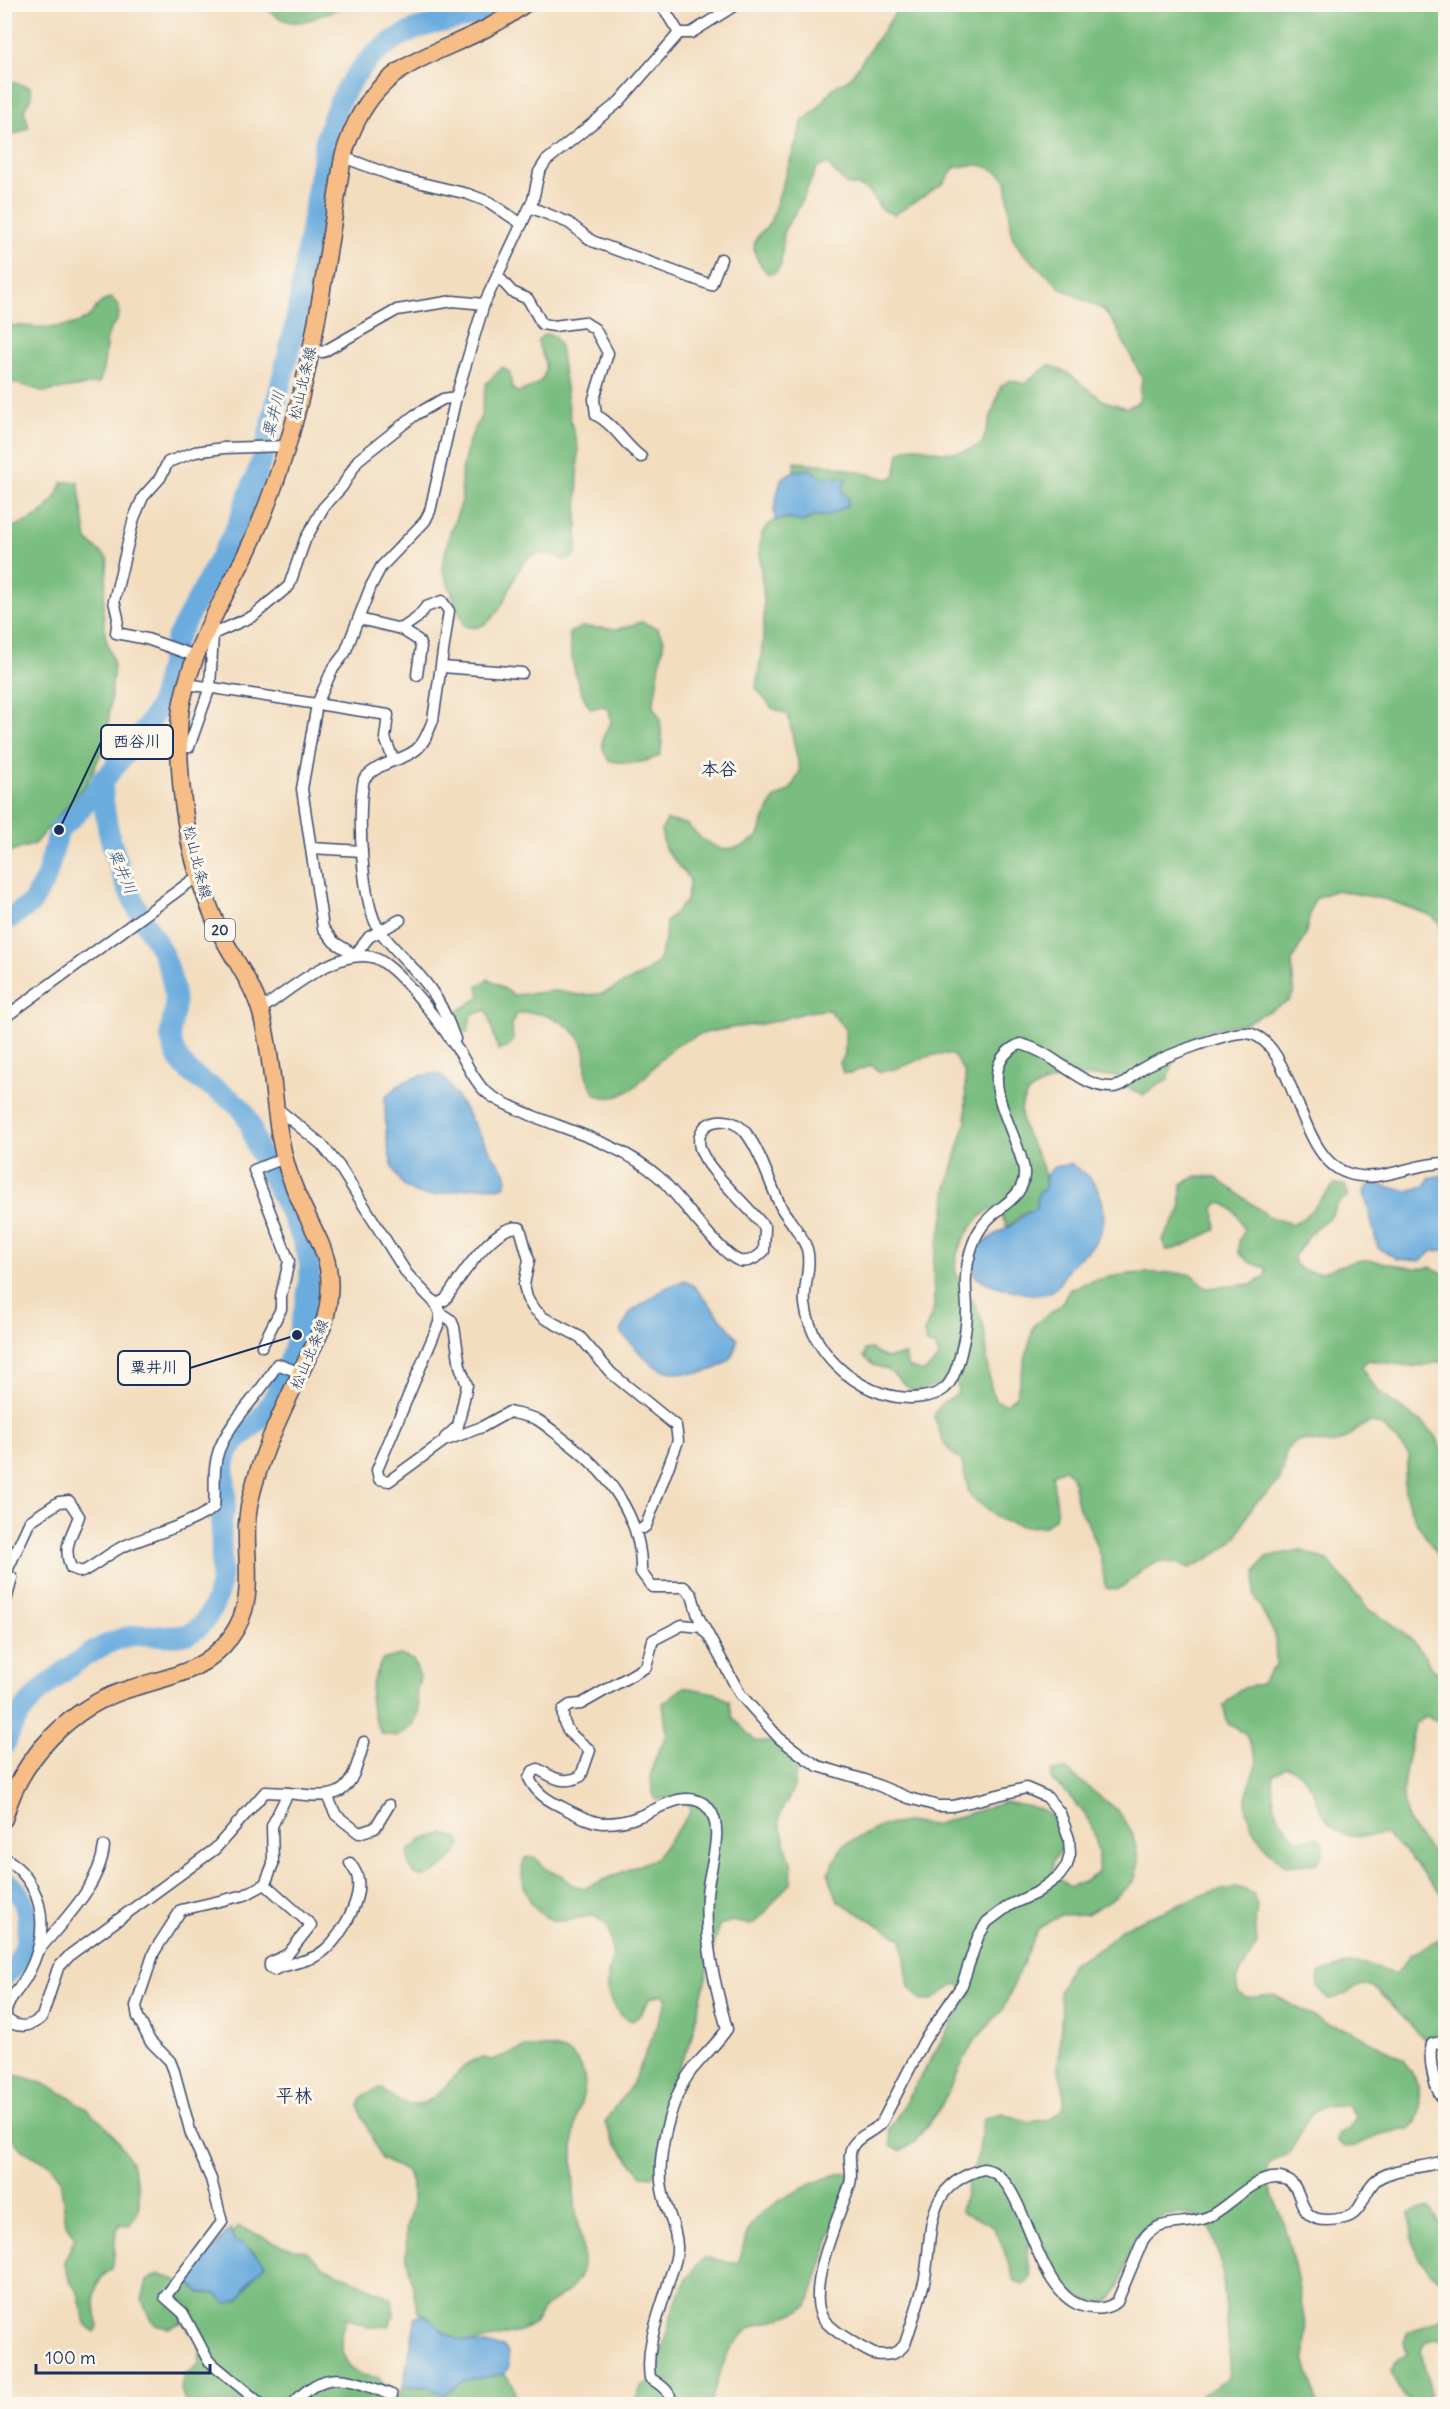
<svg xmlns="http://www.w3.org/2000/svg" width="1450" height="2409" viewBox="0 0 1450 2409" font-family="Delius,'Klee One',sans-serif">
	<rect width="100%" height="100%" fill="#fbf7ec"/>
	<filter id="ink" filterUnits="userSpaceOnUse"><feTurbulence type="fractalNoise" baseFrequency=".0167" numOctaves="2"/><feDisplacementMap in="SourceGraphic" scale="12" xChannelSelector="R" yChannelSelector="G"/><feConvolveMatrix kernelMatrix="1 2 1 2 8 2 1 2 1" color-interpolation-filters="sRGB"/></filter>
	<filter id="wash" filterUnits="userSpaceOnUse"><feTurbulence type="fractalNoise" baseFrequency=".008" numOctaves="4" result="noise"/><feDisplacementMap in="SourceGraphic" scale="24" xChannelSelector="R" yChannelSelector="G"/><feGaussianBlur stdDeviation="1.35" result="paint"/><feColorMatrix in="noise" values="0 0 0 0 0 0 0 0 0 0 0 0 0 0 0 0 0 1.4 0 .05"/><feComposite in="paint" operator="in"/></filter>
	<g filter="url(#wash)">
		<rect width="100%" height="100%" fill="#f3ddbf"/>
		<g fill="#7abd80" stroke="#4a766f" stroke-width="1.5">
			<path d="M263,5h84c-36,13 -54,31 -84,0z"/>
			<path d="M901,5h544v963l-3,-8 -2,-36 -8,-8 -44,-16 -52,-10 -18,7 -5,5 -8,34 -13,25 2,31 -5,9 -44,22 -39,7 -13,7 -15,12 -10,30 -25,16 -11,-4 -14,-15c-34,1 -113,-4 -94,52 8,24 22,32 21,60l-7,6 -2,15 -11,3 -18,15 -6,-13 -11,-5c-17,12 -41,44 -33,67 5,16 22,28 26,48 6,25 2,51 12,76l11,4 10,-8 18,-71 26,-19 10,-17c40,-17 78,-18 121,-15l15,14 46,-4 13,-7 1,-9 -17,-6 -10,-9v-13l5,-9c-3,-13 -11,-25 -25,-29l-5,6 2,22c-18,6 -31,19 -50,20l-3,-11 18,-29v-26l16,-8 18,1 55,40 21,7 13,-6 31,-34 10,1 3,11 -11,8 -6,12 -17,13 -21,29c2,7 6,12 13,13 19,5 32,-7 50,-10 23,-5 49,12 75,6l14,7v87l-30,6 -47,-7 -6,6c11,33 52,45 73,69 15,22 10,102 10,132 -15,-27 -39,-51 -41,-85 0,-7 5,-18 5,-27l-24,-27 -14,-6c-14,5 -26,20 -39,22 -14,2 -29,-10 -40,0 -10,8 -6,20 -10,30 -5,14 -18,21 -28,31 -8,9 -11,22 -18,32 -11,14 -31,24 -46,31 -44,-18 -43,6 -74,22l-10,-2 -6,-32 -14,-37 -7,-10 -7,-33 -7,-7 -13,5 5,33 -2,11 -10,8 -20,1 -24,-7 -31,-24 -9,-37c-17,-7 -21,-27 -27,-43l6,-11 17,-10 1,-7 -3,-6c-14,-3 -27,10 -44,8l-24,-21 -14,-4 -9,-8 1,-7 7,-1c16,14 16,7 34,6l1,12 17,5 15,-14 -3,-11 -9,-3 -3,-11 10,-25 -1,-45 12,-50 1,-22 20,-70 -1,-48 -12,-18c-27,-6 -49,18 -75,16l-6,-6 -21,8h-8l-3,-10 5,-9v-25l-16,-19c-26,0 -39,9 -63,13 -32,6 -65,5 -93,25 -24,18 -42,60 -77,47 -3,-7 -9,-14 -10,-21 -1,-8 1,-16 -1,-24 -8,-27 -44,-41 -69,-36l-4,9 1,18 -6,7 -9,2 -11,-40 -16,5 -3,17 -8,-1 -5,-18 25,-16 -2,-11 11,-7 25,16 42,-4 24,4 22,-1 43,-21 13,-12 7,-20 1,-19 20,-21 4,-21 -25,-31 -4,-18 6,-11 19,4 17,16 19,10 21,-4 16,-10 5,-18 10,-19 17,-10 9,-18 -12,-56 -16,-7 -16,-20c5,-28 9,-55 8,-84 0,-21 -8,-49 -2,-70 7,-18 25,-16 40,-12l13,-6h13l19,-10 1,-7 -6,-8 3,-12 -10,-3 -13,2 -12,-9 -16,2 1,-9 36,3 56,14 8,-2 4,-24c16,-11 23,-4 41,-1 14,2 30,-1 42,-8l19,-58 10,-6 13,4 25,-19 17,7 38,29 22,7 13,-6 3,-24 -26,-51 -12,-17 -42,-21 -41,-38 -9,-15 -6,-57c-17,-15 -30,-17 -52,-11l-10,15 -50,32 -13,-6 -11,-17 -9,-5 -15,-3 -19,-20 -10,3 -17,38 -16,25 -3,35 -5,7 -7,2c-9,-8 -19,-22 -13,-35 4,-6 11,-12 15,-19l32,-99 16,-14 14,-19 17,-10z"/>
			<path d="M4,80l26,7 2,9 -8,14 5,17 -10,6 -14,1z"/>
			<path d="M112,298l7,9c0,19 -4,12 -10,25 -6,15 -2,34 -10,51l-54,9 -40,-12v-55c25,1 55,7 79,-5 12,-6 9,-17 28,-22z"/>
			<path d="M545,334l9,2 6,11 11,76 7,24 -1,103 -3,7 -9,3c-55,-29 -45,41 -80,64 -7,4 -14,5 -21,1l-22,-58 7,-31 13,-35 -1,-25 7,-33 13,-27 5,-32 17,-17 7,6 2,15 5,4c15,-4 31,-9 28,-29 -1,-8 -7,-14 -7,-23z"/>
			<path d="M63,482h15l9,58 21,19 -5,50 2,25 9,31 -7,71 -8,22 -12,25 -53,61 -29,10v-324c34,-13 41,-13 58,-48z"/>
			<path d="M641,622l16,6 7,11 -11,68 7,11 2,26 -2,11c-17,10 -32,8 -51,6 -10,-16 -8,-23 2,-38l-2,-14 -7,-3 -11,3c-15,-20 -20,-51 -22,-76l13,-6 37,2z"/>
			<path d="M1299,1550l28,10 42,50 22,13 24,20 19,27 11,7v47l-19,-8 -11,7c-12,63 -29,95 30,139v37l-36,-43 -23,-22c-13,1 -30,5 -42,0 -31,-11 -23,-60 -58,-67l-12,7c-5,25 4,51 24,66l20,-3 6,6 -1,11 -7,9 -30,3c-21,-16 -40,-37 -40,-66 0,-9 9,-29 11,-40l-12,-27 -17,-9 -5,-18 17,-17 21,-5 15,-19 -1,-30 -21,-40 2,-23 10,-15z"/>
			<path d="M400,1655l13,5 7,17 -4,16 3,16 -6,17 -15,10 -16,-2c-16,-27 -15,-47 0,-74z"/>
			<path d="M684,1687l31,6 14,8 4,17 22,23 18,1 24,23 -3,22 -14,27 -1,8 13,44 -1,17c-17,13 -22,31 -40,42l-18,-4 -14,4 -29,118 -15,32 -14,61 -3,31 -5,9 -11,-1 -29,-35 -8,-17c8,-17 21,-27 29,-43 13,-26 20,-53 33,-79l-4,-7 -13,4 -10,17 -8,6 -13,-7 -11,-21v-18l5,-17 -5,-32 -14,-10c-12,0 -27,6 -37,5 -25,-3 -42,-43 -32,-63l9,-1 14,13 15,6 9,9 13,3 71,-30 33,-44 1,-7 -11,-11 -23,4c-11,-23 -2,-43 11,-64l-4,-33z"/>
			<path d="M1067,1770l52,42 13,20 7,30 -5,20 -20,16 -27,16 -27,1 -22,14 -35,80 -31,35 -31,62 -26,36 -15,9 -9,-5 -2,-16 82,-139 -15,-7 -24,16h-11l-12,-13 -7,-48 -64,-38 -10,-28 15,-28 39,-19 23,-4 29,3 71,-23 36,7 22,17 4,15 -14,20v14l17,12 14,-5 14,-9c3,-47 -14,-64 -47,-94l1,-8z"/>
			<path d="M444,1834l14,4 3,7c-11,23 -54,53 -53,7l15,-13z"/>
			<path d="M1236,1887l17,6 4,13 -2,15 2,23 -21,36 2,12 7,6 29,-3 51,28 25,7 54,30 15,25 1,26 -3,11 -8,7 -28,5 -26,12 -11,1 -7,-6 1,-6 11,-6 7,-12 -9,-11c-40,-5 -39,16 -56,44 -6,8 -16,9 -23,16l-1,16 15,35 14,56 10,57 -1,27 12,47h-126c10,-13 24,-14 37,-26l2,-17 -8,-95 -13,-43c-29,-17 -64,-9 -78,24 -11,26 -2,32 -24,55 -40,2 -52,-30 -66,-62l-9,2 -5,6 4,30 -8,6 -8,-3c-5,-12 -15,-45 -21,-53 -8,-10 -24,-8 -33,-17 3,-22 13,-39 18,-60 2,-13 1,-19 5,-33l18,-5 27,9 21,-3 14,-11v-18l-6,-22 4,-57 -3,-19 13,-29 34,-18 16,-17 84,-34z"/>
			<path d="M1445,1937v108c-5,-2 -13,-2 -18,-5 -15,-9 -48,-53 -59,-55 -15,-1 -24,14 -39,14l-11,-12 1,-13c15,-6 30,-12 46,-10 12,2 18,10 32,9l13,-18z"/>
			<path d="M526,2047c23,0 48,-1 57,25 5,16 -2,29 -6,44 -3,14 -4,28 -4,41 0,21 1,43 4,64 3,16 10,37 3,54 -7,16 -19,21 -32,30 -6,4 -8,13 -14,18 -17,13 -44,14 -64,21l-24,-9 -21,-20 -7,-3 -11,-53 -1,-31 6,-21v-24l-6,-12 -25,-12 -23,-53 6,-11 16,-7c6,4 12,10 19,13 46,20 56,-55 93,-41z"/>
			<path d="M5,2074c52,4 122,54 132,108 3,19 5,27 -8,43l-9,-1c-8,13 -4,30 -8,45 -24,14 -17,36 -14,58l-3,5 -10,-9 -7,-31 -8,-10 -6,-20 11,-24 -9,-13 -6,-47 -10,-13 -28,-15 -17,-20z"/>
			<path d="M848,2172l2,3 -42,131c-16,11 -34,13 -52,20 -28,12 -39,52 -45,78h-78l8,-16 15,-11c11,-42 16,-89 48,-119 13,-1 21,6 34,5 5,-11 6,-24 11,-35 11,-22 75,-53 99,-56z"/>
			<path d="M1429,2207l10,16 6,1v61c-30,-26 -32,-31 -35,-72z"/>
			<path d="M238,2226l48,21 20,4 17,15 69,32 2,17 -5,11 -21,1 -21,-10c-14,28 -3,61 32,60l6,9 -4,13 8,3 9,-6 5,-8 53,-2 10,-6 38,-6 9,10 2,11 -12,9h-317l-5,-14 2,-14 16,-12 2,-21 -19,-21 -13,6 -11,-2 -8,-7 -8,-19 5,-19 12,-7 31,11 10,8c13,-1 19,0 26,10l14,-4 13,-22 6,-18 -7,-9 -18,-8 -1,-9z"/>
			<path d="M1445,2317v24l-9,-3 -11,4 -4,9 9,43 -5,8 -9,2c-14,-8 -20,-17 -25,-33l5,-10 11,-8 -3,-11 4,-9z"/>
		</g>
		<g fill="#6aacde" stroke="#426e9e" stroke-width="1.5">
			<path d="M810,469l12,9 13,-2 11,3 -4,12 6,8 -1,7 -19,10h-13l-13,6 -15,-4 -12,2 -1,-11 7,-30 13,-8z"/>
			<path d="M433,1074l9,1c24,32 40,68 65,100l-1,10 -7,3c-23,-5 -43,4 -65,7 -49,6 -49,-63 -49,-97 15,-16 27,-22 48,-24z"/>
			<path d="M1071,1164c6,5 14,9 19,14 16,18 19,46 5,65 -6,8 -16,14 -23,22 -9,9 -12,24 -24,28 -17,5 -57,-7 -72,-16 -12,-28 16,-41 36,-52 10,-6 12,-13 24,-16l2,-15 7,-6 1,-13 8,-8z"/>
			<path d="M1442,1175l4,3 -1,72 -12,1 -13,10 -22,-2 -20,-11 -14,-56 3,-6 7,-2 34,7 17,-5 4,-8z"/>
			<path d="M685,1280l10,7 43,52c-2,5 -3,13 -6,17 -15,21 -58,22 -78,9 -12,-8 -23,-22 -33,-33l9,-19 36,-25z"/>
			<path d="M231,2228l3,14 8,1 24,21c-5,7 -12,11 -17,18 -11,15 2,13 -23,22 -7,-11 -13,-12 -26,-11l-12,-13z"/>
			<path d="M425,2315c33,32 36,25 79,32l4,6 1,13 -5,8 -38,6 -23,15 -17,-9 -23,2 13,-72z"/>
		</g>
		<g fill="none" stroke-linecap="round" stroke-linejoin="round">
			<g stroke="#6aacde" stroke-width="21">
				<path d="M4,922l28,-19 14,-25 13,-48 17,-16 68,-83 15,-24 17,-68 60,-111 27,-71 32,-132 30,-183c15,-58 49,-104 109,-118 21,-5 44,-6 62,-20"/>
				<path d="M4,1746c4,-9 8,-19 13,-27 19,-30 79,-77 114,-83 34,-6 60,16 82,-29 13,-27 6,-58 9,-88 1,-6 4,-11 4,-17 1,-17 -5,-29 1,-47 4,-13 23,-24 32,-35 26,-33 45,-97 50,-139 1,-7 1,-16 -1,-23 -8,-35 -39,-78 -52,-114 -4,-13 -7,-28 -17,-38 -20,-19 -51,-26 -63,-52 -12,-25 -1,-30 -1,-52 0,-9 -3,-20 -5,-29 -7,-26 -24,-45 -35,-69 -21,-43 -31,-78 -33,-125"/>
				<path d="M4,1881c27,12 28,53 16,77 -3,7 -11,13 -16,19"/>
			</g>
		</g>
	</g>
	<g filter="url(#ink)">
		<g fill="none" stroke-linecap="round" stroke-linejoin="round">
			<g stroke="#3b496d" stroke-width="13">
				<g id="minor">
					<path d="M679,33h12l46,-29"/>
					<path d="M343,157l53,20 72,17 21,8 33,22"/>
					<path d="M530,207l39,16 23,18 119,44 10,-26"/>
					<path d="M497,275l15,17 16,7 14,25 12,2 30,-4 11,7 13,24 -14,46 2,16c18,9 28,29 45,42"/>
					<path d="M310,350l13,2 74,-42 56,-9 31,3"/>
					<path d="M359,619l42,10 16,-11 9,-11 16,-6 7,10 -16,109c-4,10 -8,22 -16,29 -15,13 -36,11 -53,30 -7,32 -3,125 16,152 15,21 36,37 51,59 10,14 18,32 24,49"/>
					<path d="M401,629l17,11 3,6 -4,29"/>
					<path d="M205,630l8,4 40,-18 36,-30 16,-46 18,-32 19,-21 16,-27 57,-45 28,-16 13,-2"/>
					<path d="M195,656l-48,-17 -31,-6 2,-15 -4,-17 20,-83 9,-21 17,-19 8,-16 27,-10 28,-4 64,-2"/>
					<path d="M442,667l80,6"/>
					<path d="M187,684l201,31 -3,23 8,21"/>
					<path d="M179,747h10l21,-60 3,-53"/>
					<path d="M311,848l51,3"/>
					<path d="M355,955l-21,-13 -11,-14 -21,-139 15,-85 15,-34 13,-17 26,-67 10,-19 44,-46 5,-10 26,-114 28,-93 49,-104 6,-28 7,-11 73,-59 55,-63 5,-6 -18,-29"/>
					<path d="M355,955l14,-18 31,-17"/>
					<path d="M260,1010c30,-20 75,-61 112,-53 25,6 73,73 88,96 7,11 15,29 25,38 12,11 33,18 48,25 43,17 91,30 126,61 18,16 62,79 81,84 10,2 18,-4 24,-10l1,-23c-15,-21 -59,-58 -65,-80 -7,-28 29,-37 46,-15 16,21 24,52 36,76 8,13 20,25 25,40 5,17 -4,38 -2,55 6,53 63,101 117,93 7,-1 17,-4 22,-8 15,-12 23,-60 23,-79 0,-11 -2,-23 -1,-33 1,-16 6,-36 15,-49 13,-22 45,-28 43,-57 -3,-35 -57,-104 -4,-127 34,7 61,45 93,43 14,-1 19,-13 30,-19 17,-10 86,-37 104,-35 48,6 49,124 100,140 33,12 66,-11 99,-10"/>
					<path d="M4,1018l194,-142"/>
					<path d="M274,1106l47,38 18,22 68,108 29,30 4,9 -1,10 -62,147 2,9 10,2 55,-40 38,-14 27,-15c8,2 19,4 27,7 9,5 18,13 26,19 43,31 81,78 79,134l11,15h32l8,8 6,21 42,78 39,44 28,21 11,7 47,14 44,18 29,8h15l73,-18 21,9 13,16 9,26 1,15 -3,11 -8,11 -23,17 -26,12 -23,17 -9,15 -16,48 -38,56 -42,81c-8,10 -21,12 -28,22 -9,11 0,27 -4,40 -10,30 -44,103 -28,133 7,12 39,31 52,37 13,2 23,1 31,-10 7,-22 15,-44 20,-66 8,-47 -2,-92 58,-109 45,3 48,127 103,138 12,3 20,2 31,-5l26,-62c14,-23 42,-13 65,-23 22,-10 49,-46 76,-38 26,7 4,51 60,39 21,-4 19,-31 35,-40 21,-12 45,-9 67,-18"/>
					<path d="M436,1304l9,-4c12,-18 50,-79 75,-72l9,32 -5,25 3,13 6,10 11,10 36,19 31,36 65,53 2,15 -32,85 -3,2"/>
					<path d="M440,1313l11,7 3,7 6,39 7,19 -9,41 -13,12"/>
					<path d="M262,1346l19,-37v-13l8,-35 -35,-91 30,-12"/>
					<path d="M6,1573l24,-52 29,-19 10,-1 10,15c-7,20 -17,30 -8,52l11,4c14,-7 26,-18 40,-25 30,-13 59,-19 87,-36l5,-4c2,-19 -2,-39 5,-57 13,-33 42,-55 58,-86l24,9"/>
					<path d="M4,1608l8,-30 -6,-5"/>
					<path d="M288,1793c56,7 61,3 76,-51"/>
					<path d="M327,1796l9,19 23,18 16,-5 14,-23"/>
					<path d="M4,1857c52,35 45,97 8,140"/>
					<path d="M265,1884l46,41 -23,29 -18,9v4l4,3c14,-7 30,-7 44,-15 20,-12 43,-52 40,-75 0,-6 -5,-12 -8,-17"/>
					<path d="M38,1951c25,-30 62,-65 66,-105"/>
					<path d="M4,1994l8,3 -6,13v8c11,12 25,9 36,-1l16,-49 13,-14 144,-105 50,-57 23,1 -16,33 1,38 -8,20 -20,11 -64,15 -27,42 -18,54 2,11 12,24 20,20 4,10 17,63 20,45 11,43 -57,75 18,16 25,47 53,44"/>
					<path d="M1446,2041l-14,3c-4,13 2,50 14,57"/>
					<path d="M293,2404c34,-39 57,-24 99,-9"/>
					<path d="M671,2404c1,-13 -11,-19 -21,-26 -5,-35 11,-67 20,-101 3,-8 7,-18 7,-27 1,-21 -12,-41 -15,-61 -6,-34 9,-91 29,-118 11,-14 25,-26 36,-42 -12,-44 -23,-87 -20,-134 1,-26 22,-72 -3,-91 -21,-14 -45,5 -64,12 -11,5 -24,7 -36,7 -13,0 -30,-10 -42,-16 -15,-7 -26,-14 -33,-29l4,-7 5,-2c15,9 26,16 43,7l9,-26c-14,-11 -29,-20 -27,-40l7,-5 11,-1 65,-37 7,-27 29,-15 19,2 5,6"/>
				</g>
			</g>
			<g stroke="#3b496d" stroke-width="19">
				<path id="primary" d="M4,1819c16,-61 68,-114 128,-131 39,-12 72,-16 98,-50 27,-35 15,-74 17,-114 3,-58 51,-144 76,-198 22,-72 -16,-93 -35,-156 -16,-51 -13,-106 -27,-157 -7,-27 -26,-52 -39,-77 -23,-48 -37,-101 -41,-154 -2,-26 -4,-54 1,-80 11,-54 39,-98 63,-146 16,-33 29,-68 40,-103 30,-96 42,-197 58,-296 32,-112 105,-94 182,-153"/>
			</g>
			<use href="#minor" stroke="#fff" stroke-width="10"/>
			<use href="#primary" stroke="#f6be86" stroke-width="16"/>
		</g>
	</g>
	<g text-anchor="middle" dominant-baseline="central" stroke-width="6" stroke-linejoin="round" paint-order="stroke">
		<rect fill="#fbf7ec" stroke="#5e6b89" stroke-width="1.5" x="205" y="919" width="30" height="22" rx="4.5"/>
		<g font-size="14" font-weight="bold" fill="#1b2f5e">
			<text x="220" y="930">20</text>
		</g>
		<g font-size="15" fill="#1b2f5e" stroke="#fbf7ec">
			<text transform="translate(302 383) rotate(-77)">松山北条線</text>
			<text transform="translate(198 862) rotate(76)">松山北条線</text>
			<text transform="translate(309 1354) rotate(-67)">松山北条線</text>
		</g>
		<g font-size="16" font-style="italic" fill="#335484" stroke="#fbf7ec">
			<text transform="translate(273 414) rotate(-76)">粟井川</text>
			<text transform="translate(123 871) rotate(67)">粟井川</text>
		</g>
		<g font-size="18" font-weight="bold" fill="#1b2f5e" stroke="#fbf7ec">
			<text x="719" y="768">本谷</text>
			<text x="294" y="2095">平林</text>
		</g>
	</g>
	<path fill="none" stroke="#1b2f5e" stroke-width="2" d="M59 830L101 742M297 1335L190 1368"/>
	<g fill="#1b2f5e" stroke="#fbf7ec" stroke-width="2">
		<circle cx="59" cy="830" r="6"/>
		<circle cx="297" cy="1335" r="6"/>
	</g>
	<g fill="#fbf7ec" stroke="#1b2f5e" stroke-width="2">
		<rect x="101" y="725" width="72" height="34" rx="6"/>
		<rect x="118" y="1351" width="72" height="34" rx="6"/>
	</g>
	<g font-size="16" text-anchor="middle" font-weight="bold" fill="#1b2f5e">
		<text x="137" y="747">西谷川</text>
		<text x="154" y="1373">粟井川</text>
	</g>
	<rect width="1450" height="2409" fill="none" stroke="#fbf7ec" stroke-width="24"/>
	<path d="M36 2364v9h174v-9" fill="none" stroke="#1b2f5e" stroke-width="3"/>
	<text x="45" y="2364" font-size="18" fill="#1b2f5e" stroke="#fbf7ec" stroke-width="4.5" paint-order="stroke">100 m</text>
</svg>
